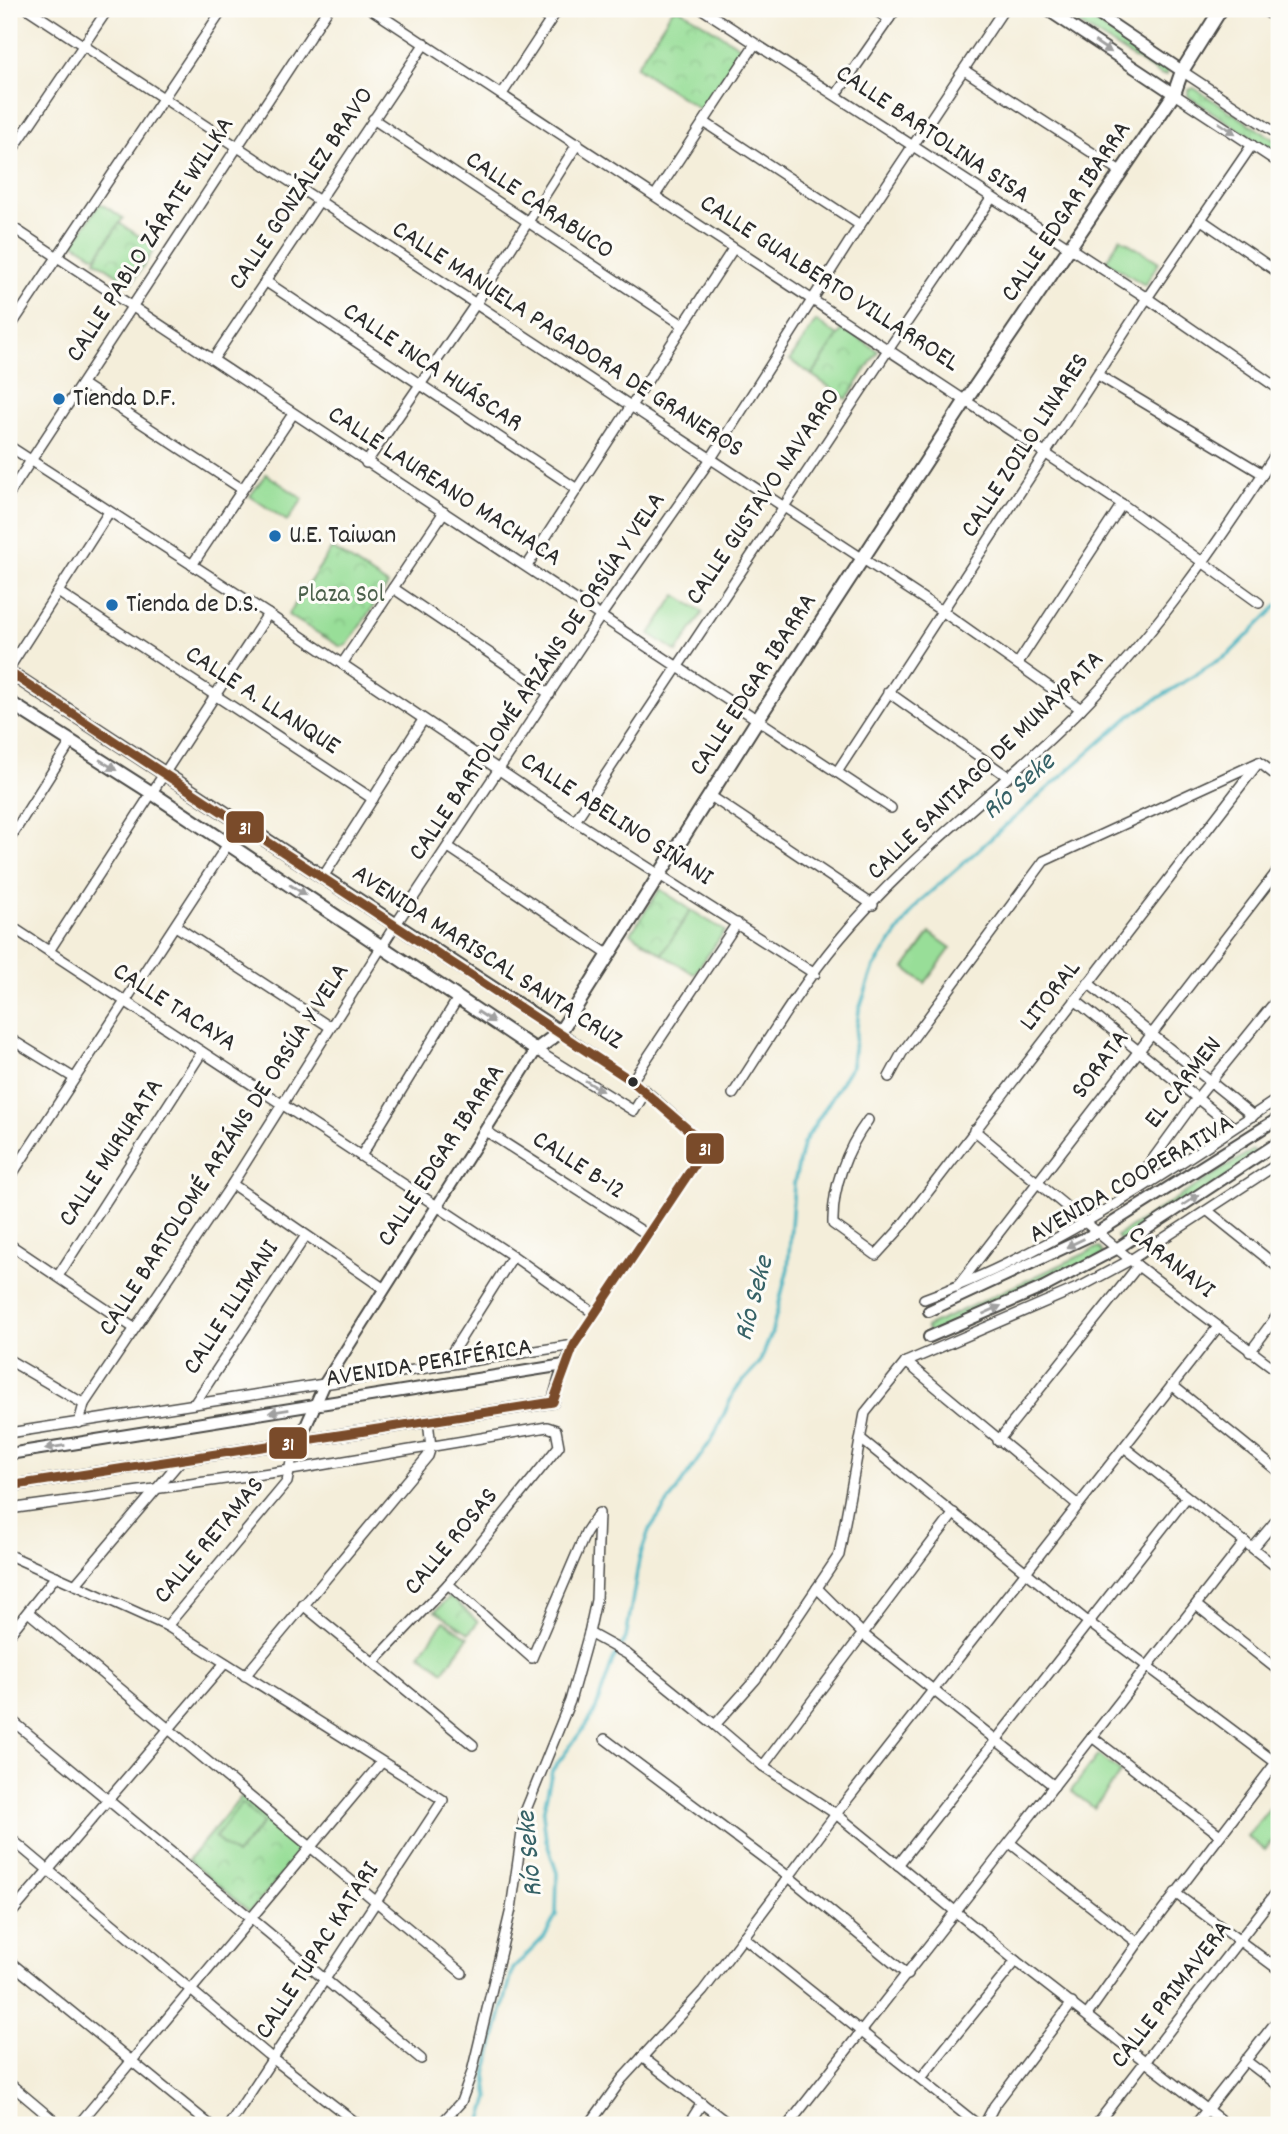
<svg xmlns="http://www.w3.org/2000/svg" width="1288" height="2134" viewBox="0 0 1288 2134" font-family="Dekko,sans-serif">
	<defs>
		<pattern id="grass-tufts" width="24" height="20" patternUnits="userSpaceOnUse" patternTransform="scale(1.75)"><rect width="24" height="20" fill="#98de98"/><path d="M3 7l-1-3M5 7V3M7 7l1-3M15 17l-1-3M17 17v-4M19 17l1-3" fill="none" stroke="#83bf83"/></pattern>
		<pattern id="park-crowns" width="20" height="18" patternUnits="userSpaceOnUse" patternTransform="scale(1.75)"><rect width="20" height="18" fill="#98de98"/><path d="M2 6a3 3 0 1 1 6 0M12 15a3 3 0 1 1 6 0" fill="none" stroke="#83bf83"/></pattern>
	</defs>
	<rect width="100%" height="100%" fill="#fdfcf7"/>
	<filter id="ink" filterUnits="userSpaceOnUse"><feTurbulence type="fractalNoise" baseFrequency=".0143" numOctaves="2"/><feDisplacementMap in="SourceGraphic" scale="14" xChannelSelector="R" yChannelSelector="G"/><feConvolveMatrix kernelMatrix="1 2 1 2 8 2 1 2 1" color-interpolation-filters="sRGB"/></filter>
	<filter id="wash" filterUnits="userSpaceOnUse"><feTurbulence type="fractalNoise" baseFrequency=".00686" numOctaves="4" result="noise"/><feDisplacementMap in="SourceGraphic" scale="28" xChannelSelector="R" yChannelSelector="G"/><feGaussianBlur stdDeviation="1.57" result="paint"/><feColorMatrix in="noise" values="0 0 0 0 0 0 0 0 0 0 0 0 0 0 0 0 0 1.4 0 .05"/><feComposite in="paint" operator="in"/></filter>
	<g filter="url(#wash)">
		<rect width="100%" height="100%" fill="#f4eeda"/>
		<g fill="url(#grass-tufts)" stroke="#628462" stroke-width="2">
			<path d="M1055,9h18l94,58v8h-6z"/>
			<path d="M1194,88l85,55v13l-91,-60v-6z"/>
			<path d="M1253,1150l5,7 -136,86 -5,-7z"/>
			<path d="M1099,1247l5,8 -174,78 -4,-6z"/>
		</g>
		<g fill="url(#park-crowns)" stroke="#628462" stroke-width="2">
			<path d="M673,9h7l62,39 -41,62 -65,-43z"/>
			<path d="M119,223l37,24 -25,37 -36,-24z"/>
			<path d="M843,328l35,23 -31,48 -35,-24z"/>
			<path d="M332,548l56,37 -41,60 -6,2 -53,-32z"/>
			<path d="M660,889l31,21 -29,44 -31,-21z"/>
			<path d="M451,1596l27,26 -9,11 -34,-22z"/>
			<path d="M242,1796l62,52 -54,64 -62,-52z"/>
		</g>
		<g fill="#98de98" stroke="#628462" stroke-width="2">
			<path d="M100,203l23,15 -27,39 -22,-14z"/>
			<path d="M1120,238l39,24 -14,23 -39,-24z"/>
			<path d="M816,321l22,15 -26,39 -22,-15z"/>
			<path d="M266,474l37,25 -16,22 -37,-25z"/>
			<path d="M676,595l27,17 -26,40 -27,-18z"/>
			<path d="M691,910l34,21 -31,43 -32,-20z"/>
			<path d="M930,933l21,15 -26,35 -20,-15z"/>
			<path d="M444,1621l24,16 -24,34 -24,-17z"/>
			<path d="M1098,1755l23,17 -27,36 -23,-17z"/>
			<path d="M242,1803l21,20 -27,32 -21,-17z"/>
			<path d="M1273,1804l6,5v24l-14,17 -18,-14z"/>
		</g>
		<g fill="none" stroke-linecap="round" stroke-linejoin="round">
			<path stroke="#46b4c1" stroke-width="3.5" d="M475,2125l7,-5 7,-22 -3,-25 27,-104 32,-33 11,-21 1,-42 -11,-33 -3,-27 9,-42 42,-57 19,-54 13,-22 13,-78 10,-30 64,-92 22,-48 24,-26 12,-29 17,-67 6,-84 9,-40 49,-79 7,-55 15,-43 44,-64 213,-188 98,-61 50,-50"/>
		</g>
	</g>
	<g filter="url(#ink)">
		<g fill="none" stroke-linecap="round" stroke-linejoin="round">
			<g stroke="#494845" stroke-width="12">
				<g id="minor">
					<path d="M28,9l914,602 139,98"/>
					<path d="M371,9l751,495 137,99"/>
					<path d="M534,9l16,11"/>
					<path d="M702,9l445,289 132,91"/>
					<path d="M873,9l16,10"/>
					<path d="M1262,9l17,11"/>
					<path d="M964,70l158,102"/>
					<path d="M1182,71l97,64"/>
					<path d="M502,94l56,-85"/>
					<path d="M1174,94l105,69"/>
					<path d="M836,95l60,-86"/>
					<path d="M373,119l310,206"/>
					<path d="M704,122l156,103"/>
					<path d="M9,155l99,-146"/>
					<path d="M656,194l99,-150"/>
					<path d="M1200,219l79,54"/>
					<path d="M9,225l882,583"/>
					<path d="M265,281l312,208"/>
					<path d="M9,329l214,-320"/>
					<path d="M214,358l211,-315"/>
					<path d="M1098,375l165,99"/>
					<path d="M82,384l160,105"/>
					<path d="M9,446l259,168 307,207 240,153"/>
					<path d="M366,463l109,-158 103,-162"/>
					<path d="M9,494l319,-485"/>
					<path d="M192,565l101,-151"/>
					<path d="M527,566l206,-317"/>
					<path d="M393,588l157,106"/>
					<path d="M58,592l315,207"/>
					<path d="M1018,663l104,-159"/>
					<path d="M342,664l102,-152"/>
					<path d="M9,668l100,-156"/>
					<path d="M888,692l119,84"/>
					<path d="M1259,762l20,16"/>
					<path d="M837,772l310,-474 105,-153"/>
					<path d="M709,795l164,110"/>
					<path d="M575,821l313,-471 103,-151"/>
					<path d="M9,840l62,-98"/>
					<path d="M450,848l159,107"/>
					<path d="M323,877l100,-157"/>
					<path d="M9,925l504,331 82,58"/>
					<path d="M177,927l153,100"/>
					<path d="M49,951l219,-337"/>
					<path d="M1088,983l165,133"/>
					<path d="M1075,1000l158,127"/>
					<path d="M560,1032l86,59 61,55 -133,199 -10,20"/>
					<path d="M9,1038l65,40"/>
					<path d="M536,1050l98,61 12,-20"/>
					<path d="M889,1077l13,-24 142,-192 213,-98"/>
					<path d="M632,1081l105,-158"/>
					<path d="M733,1094c34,-52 66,-106 105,-153 71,-87 164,-152 242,-231 78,-79 139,-168 199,-261"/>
					<path d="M868,1120c-22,30 -36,68 -35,104l43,31 21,-23 362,-470"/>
					<path d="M974,1130l164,136 141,106"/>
					<path d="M486,1131l162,104"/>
					<path d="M361,1156l97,-158"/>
					<path d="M9,1179l219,-335"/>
					<path d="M232,1184l151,104"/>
					<path d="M1126,1196l72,-99 81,-100"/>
					<path d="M1208,1211l71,57"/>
					<path d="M9,1244l125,84"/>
					<path d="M58,1276l144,-224"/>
					<path d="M957,1287l322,-418"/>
					<path d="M924,1299c129,-47 242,-126 355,-201"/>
					<path d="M1250,1352l29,-39"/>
					<path d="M9,1360l75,44 -5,19"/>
					<path d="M906,1362l172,143"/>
					<path d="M444,1365l69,-109"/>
					<path d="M1172,1385l107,87"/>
					<path d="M195,1403l110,-166"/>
					<path d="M84,1404l148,-220 162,-257 208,-313 108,-154 150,-235 144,-216"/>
					<path d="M9,1433l565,-88"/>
					<path d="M861,1439l222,179 196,147"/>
					<path d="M998,1441l140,-175"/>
					<path d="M1124,1447l155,122"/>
					<path d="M9,1509l282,-39 256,-43 9,3 3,16 -111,138 -74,78"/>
					<path d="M1253,1548l26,-31"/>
					<path d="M9,1555l158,71 276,174 -214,325"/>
					<path d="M448,1584l84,74 54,-126 12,-18"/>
					<path d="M75,1585l107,-126"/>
					<path d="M817,1588l47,47 190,151"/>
					<path d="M303,1605l170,140"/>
					<path d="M1196,1605l83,66"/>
					<path d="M28,1612l434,361"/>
					<path d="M167,1626l120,-144 8,-40"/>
					<path d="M589,1633l38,21 88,71 41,-46 83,-124 26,-142 41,-51 176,-76 50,-27 147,-96"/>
					<path d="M9,1635l47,-59"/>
					<path d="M245,1676l183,-220 3,-9 -3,-26"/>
					<path d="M9,1718l412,341"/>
					<path d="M715,1725l48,41 73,48 180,147 211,164"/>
					<path d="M1092,1737l128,98"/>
					<path d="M605,1739l184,138 119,98"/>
					<path d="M763,1766l191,-253"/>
					<path d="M9,1837l258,217 92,71"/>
					<path d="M1010,1843l128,100"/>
					<path d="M898,1865l289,-368"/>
					<path d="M1175,1893l104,77"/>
					<path d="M9,1916l216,-253"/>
					<path d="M743,1937l235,188"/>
					<path d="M9,1961l201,164"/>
					<path d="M1087,2015l51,-72 140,-183"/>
					<path d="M642,2057l88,68"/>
					<path d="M1245,2060l34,26"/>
					<path d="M921,2078l95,-117"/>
					<path d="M9,2083l50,42"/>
					<path d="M78,2125l303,-362"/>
					<path d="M440,2125l21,-23 11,-30 39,-163 14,-97 45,-111 19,-68 7,-33 3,-87"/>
					<path d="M589,2125l33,-46 81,-88 133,-177 382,-487"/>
					<path d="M688,2125l14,-22"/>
					<path d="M788,2125l457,-583"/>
					<path d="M984,2125l10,-19 78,-103"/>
					<path d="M1096,2125l183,-236"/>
					<path d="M1195,2125l84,-107"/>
				</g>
			</g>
			<g stroke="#494845" stroke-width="14">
				<g id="tertiary">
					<path d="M1046,9l128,85"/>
					<path d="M1090,9l92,62"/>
					<path d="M929,1311l169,-79 181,-114"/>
					<path d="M929,1337l115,-50 74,-39 161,-106"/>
					<path d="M295,1442l6,-5 24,-54 211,-333"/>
					<path d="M9,1454l555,-89 -11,37 -544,84"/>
				</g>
			</g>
			<g stroke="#494845" stroke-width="16">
				<g id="secondary">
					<path d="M9,672l551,360"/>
					<path d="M9,702l143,91 384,257 24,-18 198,-313 208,-319 208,-306 8,-23 39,-62"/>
				</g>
			</g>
			<use href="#minor" stroke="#fff" stroke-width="9"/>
			<use href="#tertiary" stroke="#fff" stroke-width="10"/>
			<use href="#secondary" stroke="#fff" stroke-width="12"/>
			<g stroke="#fdfcf7" stroke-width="14">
				<path id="bus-1" d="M9,672l623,409 75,65 -133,199 -21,57 -544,84"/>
			</g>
			<use href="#bus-1" stroke="#7a4b2a" stroke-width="9"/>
		</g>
		<defs><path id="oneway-solid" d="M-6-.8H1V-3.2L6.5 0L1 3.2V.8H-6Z" transform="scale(1.75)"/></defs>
		<g fill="#a0a0a0">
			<use href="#oneway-solid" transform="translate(1103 47) rotate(34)"/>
			<use href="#oneway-solid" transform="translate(1227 128) rotate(33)"/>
			<use href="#oneway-solid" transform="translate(108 765) rotate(32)"/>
			<use href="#oneway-solid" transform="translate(298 890) rotate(33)"/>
			<use href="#oneway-solid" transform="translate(486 1017) rotate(33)"/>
			<use href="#oneway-solid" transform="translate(594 1086) rotate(32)"/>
			<use href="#oneway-solid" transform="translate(1191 1200) rotate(-33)"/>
			<use href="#oneway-solid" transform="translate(1075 1243) rotate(154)"/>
			<use href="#oneway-solid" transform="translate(992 1310) rotate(-24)"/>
			<use href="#oneway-solid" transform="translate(279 1411) rotate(171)"/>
			<use href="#oneway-solid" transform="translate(55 1447) rotate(171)"/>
		</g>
	</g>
	<g fill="#1f6fb2" stroke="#fdfcf7" stroke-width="2.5">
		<circle cx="59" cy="399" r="7"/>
		<circle cx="275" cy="536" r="7"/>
		<circle cx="112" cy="605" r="7"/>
	</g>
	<circle fill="#2b2b2b" stroke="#fdfcf7" stroke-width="2.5" cx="633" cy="1082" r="6"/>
	<g text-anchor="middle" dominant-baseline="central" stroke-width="6" stroke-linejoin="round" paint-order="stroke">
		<g font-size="26" fill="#2b2b2b" stroke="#fdfcf7">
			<text transform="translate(932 135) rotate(34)">CALLE BARTOLINA SISA</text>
			<text transform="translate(302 189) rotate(-56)">CALLE GONZÁLEZ BRAVO</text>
			<text transform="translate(539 206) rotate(34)">CALLE CARABUCO</text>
			<text transform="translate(1067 212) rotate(-56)">CALLE EDGAR IBARRA</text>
			<text transform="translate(151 240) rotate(-57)">CALLE PABLO ZÁRATE WILLKA</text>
			<text transform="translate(829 284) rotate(33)">CALLE GUALBERTO VILLARROEL</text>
			<text transform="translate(567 340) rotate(33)">CALLE MANUELA PAGADORA DE GRANEROS</text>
			<text transform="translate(432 368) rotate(34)">CALLE INCA HUÁSCAR</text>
			<text transform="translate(1026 446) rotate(-57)">CALLE ZOILO LINARES</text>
			<text transform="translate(444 487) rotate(33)">CALLE LAUREANO MACHACA</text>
			<text transform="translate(764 497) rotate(-56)">CALLE GUSTAVO NAVARRO</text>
			<text transform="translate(538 677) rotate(-56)">CALLE BARTOLOMÉ ARZÁNS DE ORSÚA Y VELA</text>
			<text transform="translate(754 685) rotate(-57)">CALLE EDGAR IBARRA</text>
			<text transform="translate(262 701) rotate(33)">CALLE A. LLANQUE</text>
			<text transform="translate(986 766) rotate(-44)">CALLE SANTIAGO DE MUNAYPATA</text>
			<text transform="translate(616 820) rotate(33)">CALLE ABELINO SIÑANI</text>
			<text transform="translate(487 958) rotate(33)">AVENIDA MARISCAL SANTA CRUZ</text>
			<text transform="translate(1051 996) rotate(-52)">LITORAL</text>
			<text transform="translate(174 1008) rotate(33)">CALLE TACAYA</text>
			<text transform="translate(1101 1065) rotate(-53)">SORATA</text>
			<text transform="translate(1184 1083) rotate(-52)">EL CARMEN</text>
			<text transform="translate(225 1150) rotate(-57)">CALLE BARTOLOMÉ ARZÁNS DE ORSÚA Y VELA</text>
			<text transform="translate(112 1153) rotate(-57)">CALLE MURURATA</text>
			<text transform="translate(442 1156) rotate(-57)">CALLE EDGAR IBARRA</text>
			<text transform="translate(578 1166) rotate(33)">CALLE B-12</text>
			<text transform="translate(1132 1180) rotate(-30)">AVENIDA COOPERATIVA</text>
			<text transform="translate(1171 1263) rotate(38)">CARANAVI</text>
			<text transform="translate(232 1308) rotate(-57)">CALLE ILLIMANI</text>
			<text transform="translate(429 1364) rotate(-9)">AVENIDA PERIFÉRICA</text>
			<text transform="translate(210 1541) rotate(-50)">CALLE RETAMAS</text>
			<text transform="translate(452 1542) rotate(-50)">CALLE ROSAS</text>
			<text transform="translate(318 1951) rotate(-57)">CALLE TUPAC KATARI</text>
			<text transform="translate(1172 1995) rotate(-52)">CALLE PRIMAVERA</text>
		</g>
		<g font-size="26" fill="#2b2b2b" stroke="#fdfcf7" text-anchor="start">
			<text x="73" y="399">Tienda D.F.</text>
			<text x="289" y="536">U.E. Taiwan</text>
			<text x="126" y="605">Tienda de D.S.</text>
		</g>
		<g font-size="26" fill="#4c614c" stroke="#fdfcf7">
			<text x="341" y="595">Plaza Sol</text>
		</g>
		<g font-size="28" font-style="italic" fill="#366267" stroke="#fdfcf7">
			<text transform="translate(1020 788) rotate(-41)">Río Seke</text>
			<text transform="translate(756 1299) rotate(-75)">Río Seke</text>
			<text transform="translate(532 1854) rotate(-95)">Río Seke</text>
		</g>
	</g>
	<g stroke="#fdfcf7" stroke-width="2.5">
		<rect x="225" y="810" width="40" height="34" rx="7" fill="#7a4b2a"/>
		<rect x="685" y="1132" width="40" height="33" rx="7" fill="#7a4b2a"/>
		<rect x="268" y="1426" width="40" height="34" rx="7" fill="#7a4b2a"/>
	</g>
	<g font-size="19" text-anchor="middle" font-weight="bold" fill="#fff">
		<text x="245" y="834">31</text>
		<text x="705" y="1155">31</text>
		<text x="288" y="1450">31</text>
	</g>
	<rect width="1288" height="2134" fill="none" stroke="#fdfcf7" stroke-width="35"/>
</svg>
